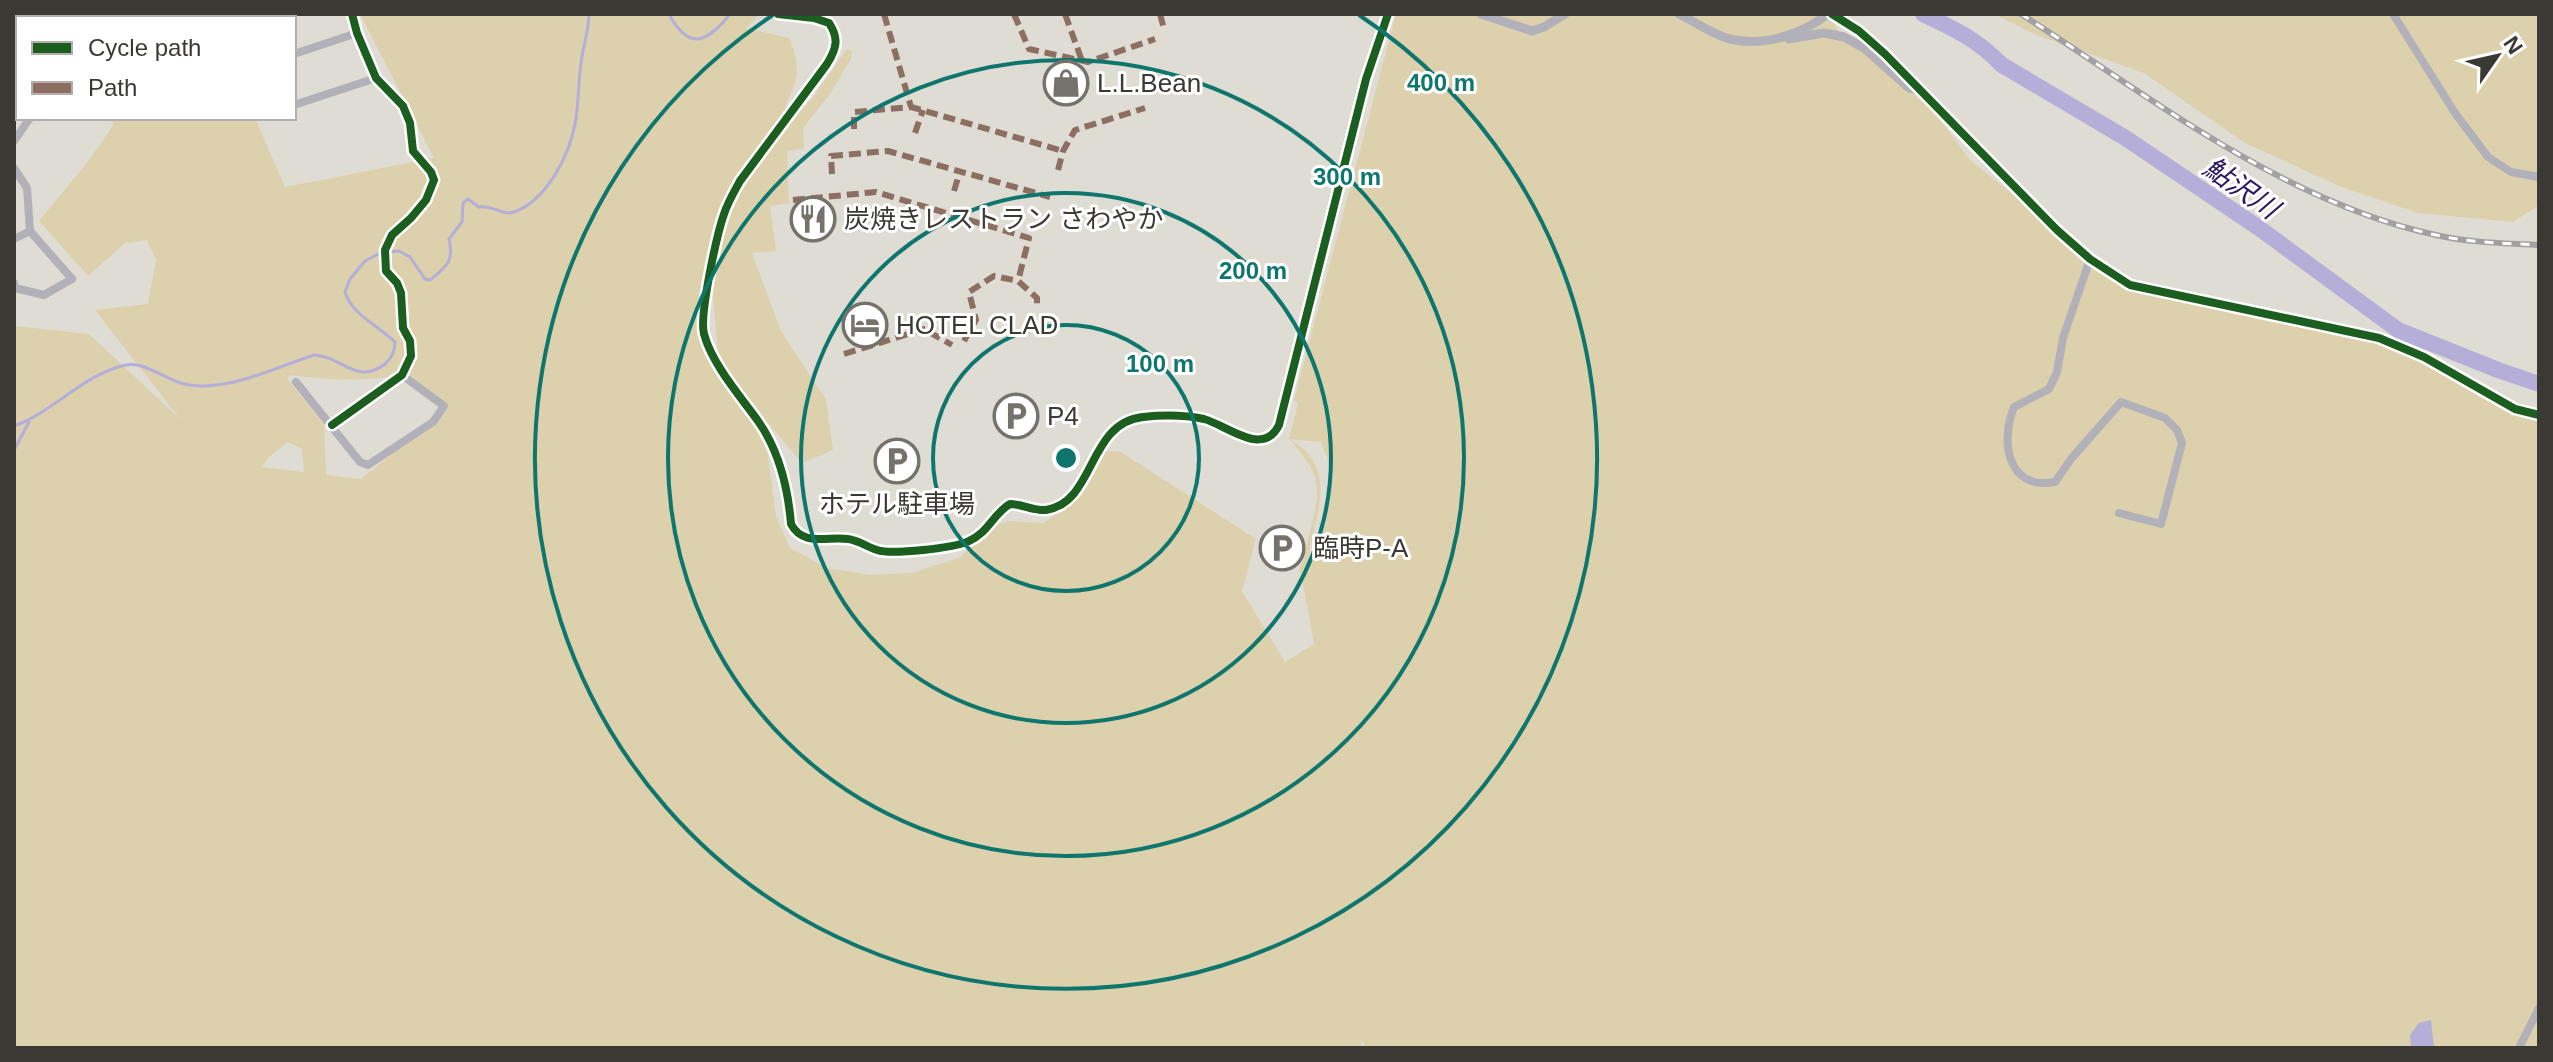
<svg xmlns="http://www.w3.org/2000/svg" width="2553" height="1062" viewBox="0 0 2553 1062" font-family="Arial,'Noto Sans JP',sans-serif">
	<rect width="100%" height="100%" fill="#dedcd3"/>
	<g fill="#dcd1ac" fill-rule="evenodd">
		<path d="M100,14h188l-21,4h-162z"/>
		<path d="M360,14h400l-14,14 43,10c12,29 10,40 -4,68l10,8 17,-15 35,-50 5,2 -1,8 -21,35 -27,34 1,21 -17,2 2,52 -19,3 6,45 -24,2 29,78 45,69 7,50 -31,13 -68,-80 30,44 12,89 14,32 37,20 43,7 41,-2 48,-15 33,-31 16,-6 36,2 30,-24 27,-47 18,-1 137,88 -14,52 43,71 29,-18c-5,-26 -8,-51 -15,-76 8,-10 5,-17 9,-29 13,-49 16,-62 -19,-100l9,-35 -4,-4 102,-386h434l12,26 44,15 35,39 49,66 87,70 40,40 77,24 219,50 107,56 39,13v635h-1174l-3,-9 -1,6 3,3h-1350v-722l75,8 92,86 -86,-110 53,-6 8,-44 -9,-20 -22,3 -37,33 -49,-55 47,-57 27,-38 -1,-8h143l30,69 149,-29zM708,254h1l10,109 -13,-17zM290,375c42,5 70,7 112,0l39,27 6,8 -86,69 -35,-4 -2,-51 -37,-45zM1290,439l31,3 12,32 -8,53 -6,-5 -1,24 -9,10c4,-32 23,-71 1,-100 -5,-7 -14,-12 -20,-17zM288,442l14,7 2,23 -42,-5 7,-10z"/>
		<path d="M1994,14h251l1,3 6,-3h287v191l-26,17 -95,-9 -74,-25 -99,-45 -101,-70 -110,-39z"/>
	</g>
	<path fill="#b4aed9" d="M2431,1020l3,28h-23l-1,-13 9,-12z"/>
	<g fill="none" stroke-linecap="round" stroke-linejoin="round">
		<g stroke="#b4aed9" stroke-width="3">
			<path d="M669,14c20,38 39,28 61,0"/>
			<path d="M14,426c40,-14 69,-52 112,-61 18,-4 40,15 58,19 42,9 90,-16 130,-29 28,1 42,31 71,9 7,-6 10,-12 10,-22 -16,-16 -43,-27 -50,-50l5,-13 15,-18 17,-9 17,-1 11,6 15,22 5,1c17,-14 24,-18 19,-41l13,-17 1,-19 5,-4 11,8c15,-2 23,9 35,5 32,-11 55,-56 61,-88 4,-20 3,-41 6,-61 2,-17 8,-32 8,-49"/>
			<path d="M14,450l15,-28"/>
		</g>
		<path stroke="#b4aed9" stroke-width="16" d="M1923,14c33,16 52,24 79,51l122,72 135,91 139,102 100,40 41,14"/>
		<g stroke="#b2b1b9" stroke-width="8">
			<path d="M2393,14l62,99 33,44 23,15 28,5"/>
			<path d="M144,18l4,-4"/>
			<path d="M294,54l63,-21"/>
			<path d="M294,105l82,-27"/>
			<path d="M14,141l16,-23"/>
			<path d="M14,168l13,20 3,43 42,48 -28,16 -29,-7 -1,-5"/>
			<path d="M14,239l16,-8"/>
			<path d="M2090,259l-27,79 -6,34 -8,17 -35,18c-14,34 -7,84 41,75l16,-23 50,-57 44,16 12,12 5,13 -21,81 -42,-11"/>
			<path d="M296,382l64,80 8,3 65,-43 11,-16 -42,-31"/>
			<path d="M332,425l70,-50 9,-19 -1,-15 -7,-13 -2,-35 -4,-10 -11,-12 -1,-21 7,-15 19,-17 15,-18 8,-20 -3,-8 -18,-21 -3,-28 -7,-17 -27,-28 -19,-45 -5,-19"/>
			<path d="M2519,1048l20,-40"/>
		</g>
		<g stroke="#b2b1b9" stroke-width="9">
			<path d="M778,14l36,4 15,5c10,15 8,25 -2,41l-87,117c-6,11 -12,21 -16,33 -7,20 -25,101 -20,120 8,30 36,62 54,87 22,31 30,67 33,103 12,23 37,12 57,15 10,1 19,8 29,11 15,5 77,-2 92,-9 19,-8 24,-27 41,-37 12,0 24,7 36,6 50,-8 41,-87 97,-93 19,-2 42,-2 61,2 23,6 59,39 75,6l87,-346 22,-65"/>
			<path d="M1481,14l51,17 12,-4 21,-13"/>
			<path d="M1679,14c17,8 37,23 56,26 33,6 68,-7 93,-26"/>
			<path d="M1832,14l27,17 26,23 172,176 33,29 40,26 249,53 45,19 91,52 24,6"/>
			<path d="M1789,39l35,-6 20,4 20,11 45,40 13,2"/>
		</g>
		<g stroke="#a2a0a3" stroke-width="6">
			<path id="rail" d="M2021,14c130,83 262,188 415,221 34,8 69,8 103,10"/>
		</g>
		<use href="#rail" stroke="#fff" stroke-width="3" stroke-dasharray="9" stroke-linecap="butt"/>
		<g stroke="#8d6e63" stroke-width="6" stroke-dasharray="12 6" stroke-linecap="butt">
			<path d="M884,14l27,93"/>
			<path d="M1014,14l15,35 59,13 67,-23"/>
			<path d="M1065,14l17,47"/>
			<path d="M1160,14l4,15"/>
			<path d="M854,129v-17l57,-5 152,44"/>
			<path d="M915,133l8,-23"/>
			<path d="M1058,170l5,-19 12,-21 70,-22"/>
			<path d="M832,174l-1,-18 57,-5 162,46"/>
			<path d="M954,191l6,-20"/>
			<path d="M793,200l83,-8 153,46 -11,43"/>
			<path d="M964,341l12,-21 -7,-28 25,-16 24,5 19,17v7"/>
			<path d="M844,354l80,-25 28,16"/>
		</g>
		<g stroke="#fff" stroke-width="13">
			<g id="cycleway">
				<path d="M778,14l36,4 15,5c10,15 8,25 -2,41l-87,117c-6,11 -12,21 -16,33 -7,20 -25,101 -20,120 8,30 36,62 54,87 22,31 30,67 33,103 12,23 37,12 57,15 10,1 19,8 29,11 15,5 77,-2 92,-9 19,-8 24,-27 41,-37 12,0 24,7 36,6 50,-8 41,-87 97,-93 19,-2 42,-2 61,2 23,6 59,39 75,6l87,-346 22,-65"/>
				<path d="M1832,14l27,17 26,23 172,176 33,29 40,26 249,53 45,19 91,52 24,6"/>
				<path d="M332,425l70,-50 9,-19 -1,-15 -7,-13 -2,-35 -4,-10 -11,-12 -1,-21 7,-15 19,-17 15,-18 8,-20 -3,-8 -18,-21 -3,-28 -7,-17 -27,-28 -19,-45 -5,-19"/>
			</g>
		</g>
		<use href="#cycleway" stroke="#1b5e20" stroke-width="8"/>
	</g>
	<g fill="none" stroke="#0f766e" stroke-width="4">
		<circle cx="1066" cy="458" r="133"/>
		<circle cx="1066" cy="458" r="265"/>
		<circle cx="1066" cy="458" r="398"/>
		<path d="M1359 15A531 531 0 1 1 773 15"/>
	</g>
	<defs>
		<g id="shop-ring" transform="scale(2.3)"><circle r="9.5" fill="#fff" stroke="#74726b" stroke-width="1.5"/><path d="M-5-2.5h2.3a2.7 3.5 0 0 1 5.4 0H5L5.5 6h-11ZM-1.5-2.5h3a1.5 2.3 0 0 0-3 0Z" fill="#74726b"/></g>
		<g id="restaurant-ring" transform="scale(2.3)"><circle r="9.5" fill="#fff" stroke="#74726b" stroke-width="1.5"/><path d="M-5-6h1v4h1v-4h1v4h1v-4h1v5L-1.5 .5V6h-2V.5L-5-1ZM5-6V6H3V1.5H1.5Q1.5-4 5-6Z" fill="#74726b"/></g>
		<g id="hotel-ring" transform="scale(2.3)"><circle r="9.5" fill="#fff" stroke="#74726b" stroke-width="1.5"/><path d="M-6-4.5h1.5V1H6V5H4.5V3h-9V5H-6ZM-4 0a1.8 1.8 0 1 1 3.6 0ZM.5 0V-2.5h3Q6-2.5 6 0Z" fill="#74726b"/></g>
		<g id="parking-ring" transform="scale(2.3)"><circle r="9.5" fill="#fff" stroke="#74726b" stroke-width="1.5"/><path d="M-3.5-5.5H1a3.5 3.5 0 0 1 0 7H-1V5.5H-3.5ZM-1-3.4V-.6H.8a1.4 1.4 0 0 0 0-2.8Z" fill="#74726b"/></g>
	</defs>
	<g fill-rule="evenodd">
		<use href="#shop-ring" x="1066" y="83"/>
		<use href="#restaurant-ring" x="813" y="219"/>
		<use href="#hotel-ring" x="865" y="325"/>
		<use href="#parking-ring" x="1016" y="416"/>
		<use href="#parking-ring" x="897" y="461"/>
		<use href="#parking-ring" x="1282" y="548"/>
	</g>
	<g text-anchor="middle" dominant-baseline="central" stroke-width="6" stroke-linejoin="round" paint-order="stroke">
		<g font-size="26" fill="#3b3933" stroke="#fff" text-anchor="start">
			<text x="1097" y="83">L.L.Bean</text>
			<text x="844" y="219">炭焼きレストラン さわやか</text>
			<text x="896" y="325">HOTEL CLAD</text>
			<text x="1047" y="416">P4</text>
			<text x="897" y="504" text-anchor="middle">ホテル駐車場</text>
			<text x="1313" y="548">臨時P-A</text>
		</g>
		<g font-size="28" font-style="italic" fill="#2d1762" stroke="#fff">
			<text transform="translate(2241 188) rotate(35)">鮎沢川</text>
		</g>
	</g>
	<circle cx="1066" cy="458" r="12" fill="#0f766e" stroke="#fff" stroke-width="4"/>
	<g font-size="24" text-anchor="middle" font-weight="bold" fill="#0f766e" stroke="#fff" stroke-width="6" stroke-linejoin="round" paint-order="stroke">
		<text x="1441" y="91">400 m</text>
		<text x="1347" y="185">300 m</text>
		<text x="1253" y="279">200 m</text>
		<text x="1160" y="372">100 m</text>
	</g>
	<rect width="2553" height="1062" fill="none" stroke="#3b3933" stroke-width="32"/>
	<rect x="16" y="16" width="280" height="104" fill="#ffffff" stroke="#b1b0ad" stroke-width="2"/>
	<rect x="32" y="42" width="40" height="12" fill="#1b5e20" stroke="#b1b0ad" stroke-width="2"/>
	<text x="88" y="56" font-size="24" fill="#3b3933">Cycle path</text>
	<rect x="32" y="82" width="40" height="12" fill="#8d6e63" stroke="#b1b0ad" stroke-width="2"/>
	<text x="88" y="96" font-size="24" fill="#3b3933">Path</text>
	<g transform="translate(2497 56) rotate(56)" stroke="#ffffff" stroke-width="6" paint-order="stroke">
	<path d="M0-6L14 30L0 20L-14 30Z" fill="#3b3933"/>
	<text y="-12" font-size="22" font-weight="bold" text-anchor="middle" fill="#3b3933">N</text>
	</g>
</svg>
